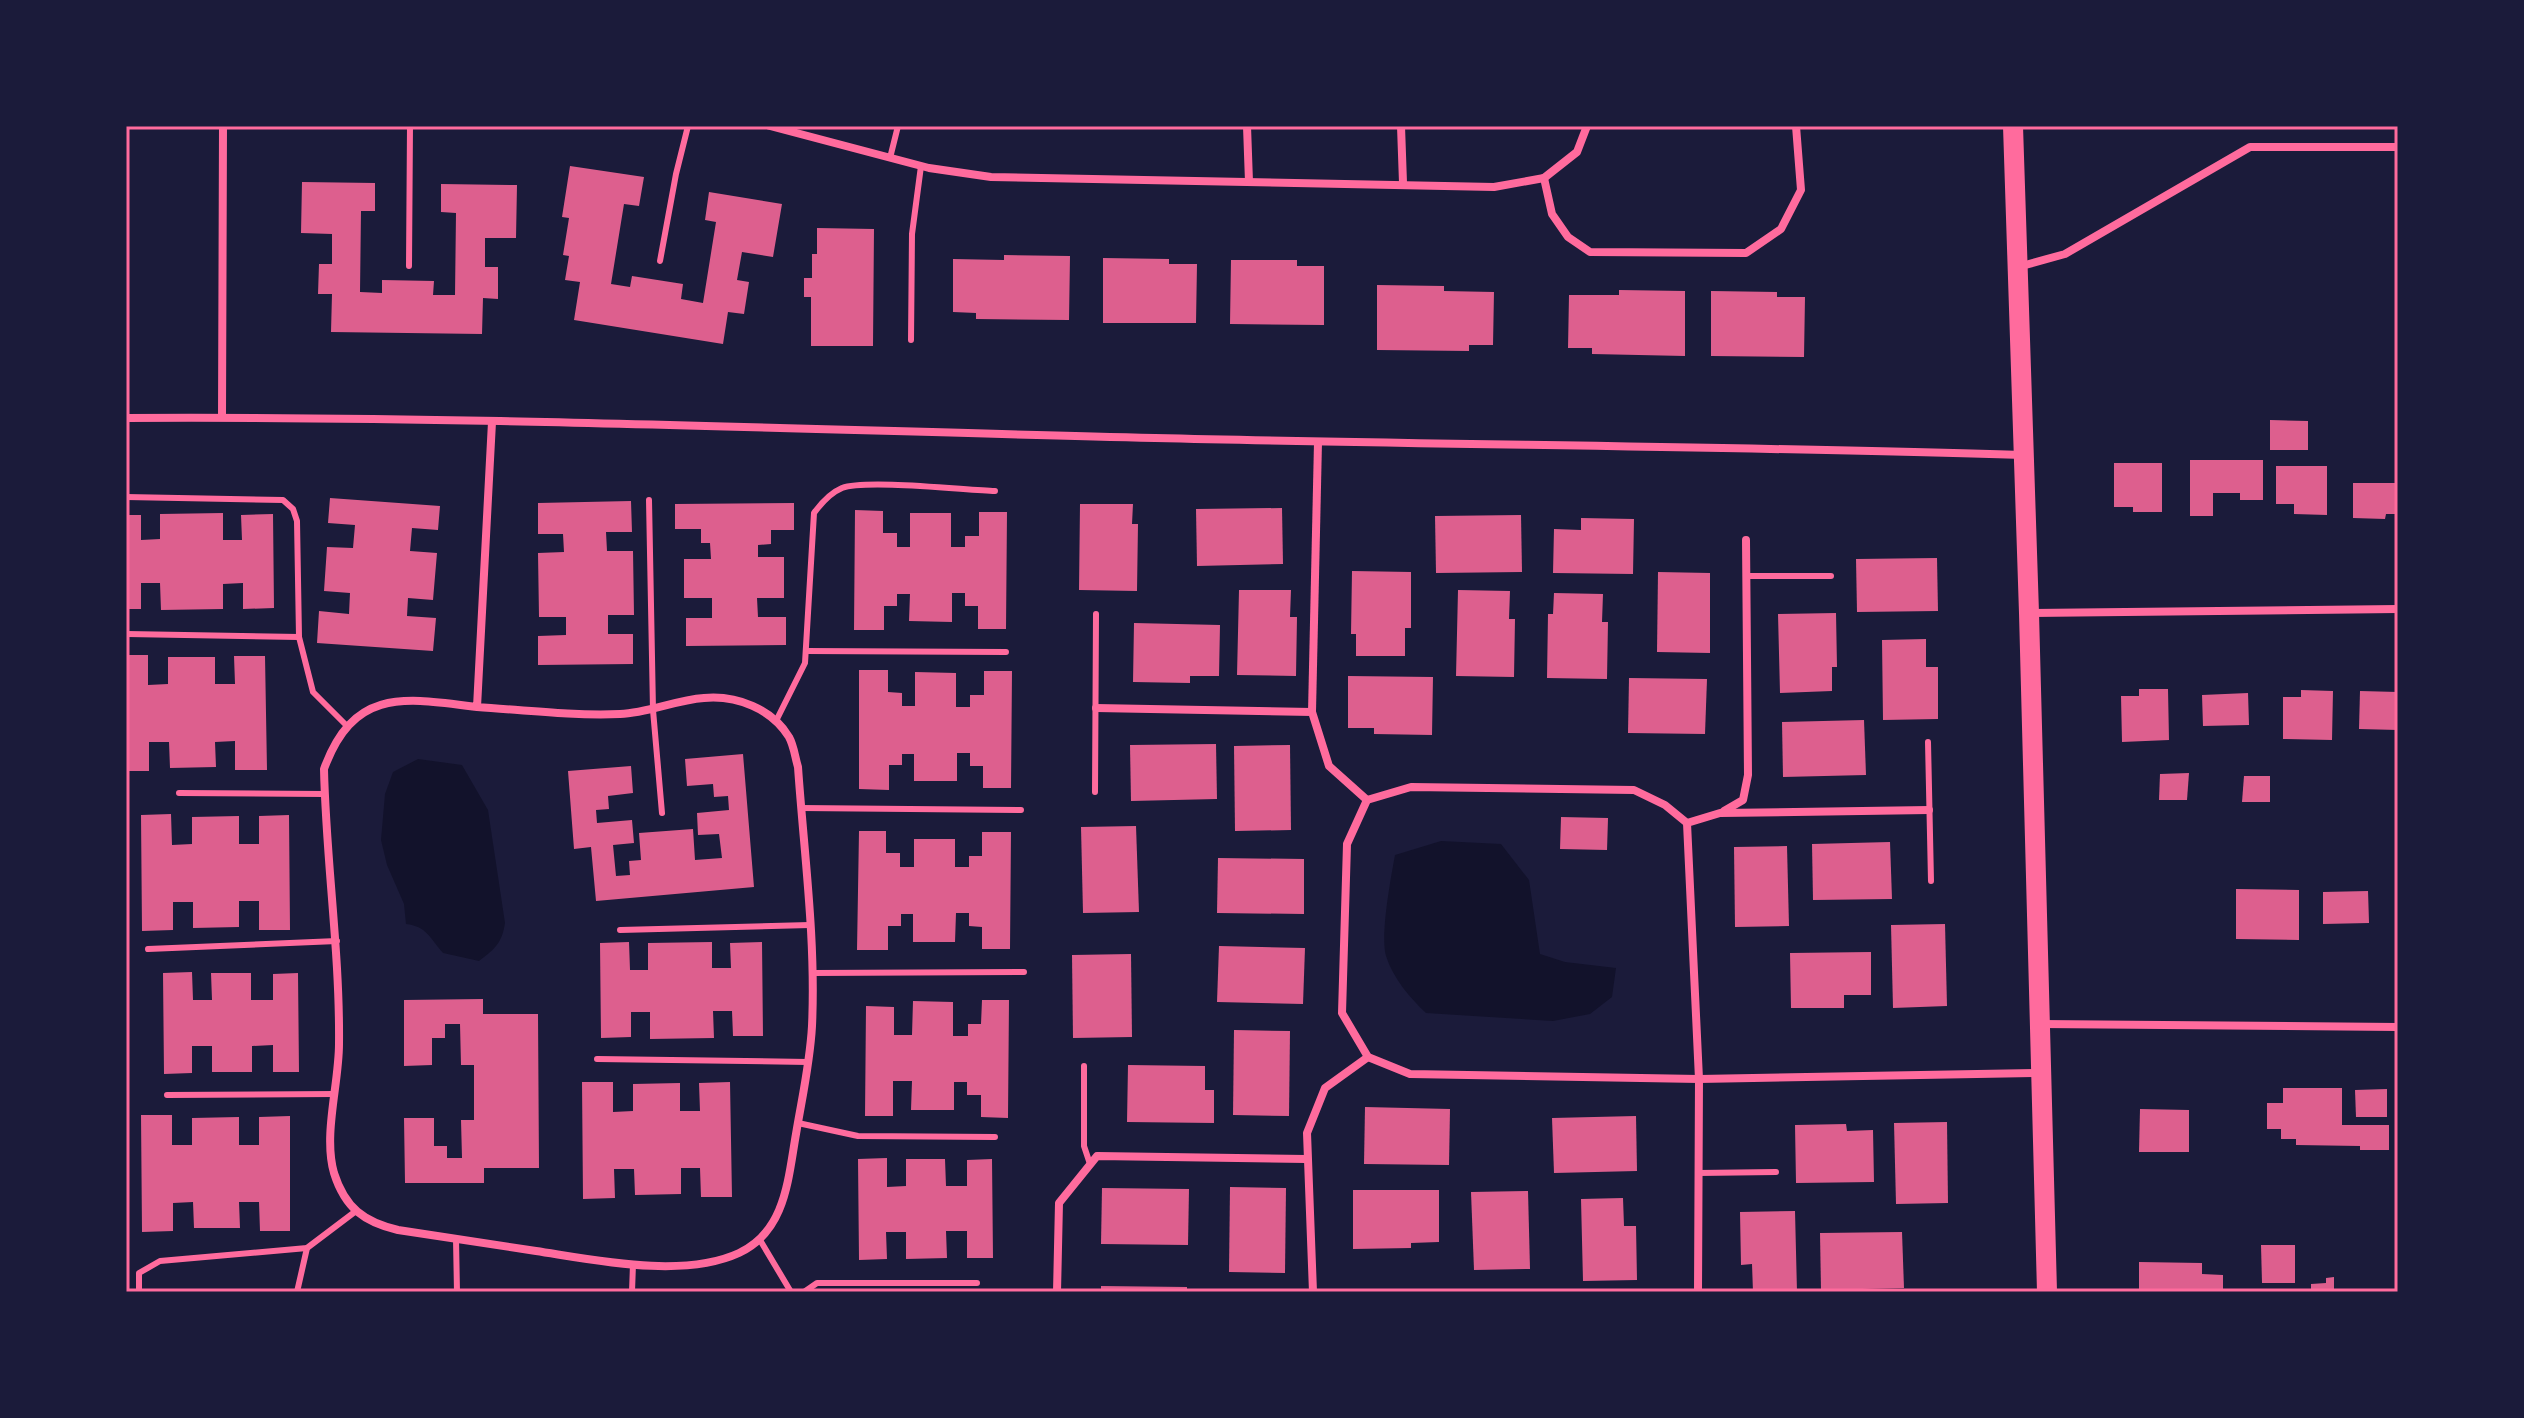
<svg xmlns="http://www.w3.org/2000/svg" width="2524" height="1418" viewBox="0 0 2524 1418" font-family="'Nunito Sans',sans-serif">
	<rect width="100%" height="100%" fill="#1b1b3a"/>
	<g fill="#12122b">
		<path d="M418,759l44,6 26,45 17,113c-3,20 -10,26 -26,38l-36,-8c-13,-15 -17,-27 -37,-29l-2,-20 -17,-39 -6,-25 4,-46 8,-22z"/>
		<path d="M1441,841l60,3 28,36 11,74 25,8 51,6 -4,29 -22,17 -37,7 -127,-8c-16,-15 -33,-35 -40,-57 -6,-20 5,-79 9,-101z"/>
	</g>
	<g fill="#dd5f8e">
		<path d="M570,166l74,11 -5,29 -15,-2 -13,80 19,3 2,-11 51,8 -2,15 22,4 13,-81 -11,-2 4,-28 73,12 -9,53 -31,-5 -5,28 12,2 -5,32 -16,-2 -5,32 -149,-24 6,-38 -15,-2 4,-24 -6,-1 6,-37 -7,-1z"/>
		<path d="M302,182l73,1v28h-14l-1,81 22,1v-13l52,1 -1,14h22l1,-82 -15,-1v-28l76,1 -1,53h-31v29h13v32l-15,-1 -1,36 -151,-2 1,-38h-14l1,-30h13v-30l-31,-1z"/>
		<path d="M817,228l57,1 -1,117h-62v-49h-7v-19h8v-24h5z"/>
		<path d="M1004,255l66,1 -1,64 -93,-1v-6l-23,-1v-53l51,1z"/>
		<path d="M1103,258l66,1v5h28l-1,59h-93z"/>
		<path d="M1231,260h66v6h27v59l-94,-1z"/>
		<path d="M1377,285l67,1v5l50,1 -1,53h-24v6l-92,-1z"/>
		<path d="M1619,290l66,1v65l-93,-2v-6h-24l1,-53h50z"/>
		<path d="M1711,291l66,1v5h28l-1,60 -93,-1z"/>
		<path d="M2270,420l38,1v29h-38z"/>
		<path d="M2190,460h73v40h-23v-7h-27v23h-23z"/>
		<path d="M2114,463h48v49h-29v-5h-19z"/>
		<path d="M2276,466h51v49l-33,-1v-10h-18z"/>
		<path d="M2353,483h45v31h-12l-1,5 -32,-1z"/>
		<path d="M330,498l110,8 -2,24 -26,-2 -2,23 27,2 -4,47 -25,-2 -1,18 29,2 -3,33 -116,-8 2,-32 30,3 1,-21 -26,-2 3,-44 26,1 2,-23 -27,-2z"/>
		<path d="M631,501l1,31h-26l1,19h26l1,64h-26v19h25v30l-95,1v-29l28,-1v-18h-27l-1,-64 26,-1 -1,-18h-25v-31z"/>
		<path d="M794,503v27h-23v14l-13,1v12h26v41h-27l1,19h28v28l-100,1v-28h26v-20h-28v-39h27l-1,-16h-9v-14h-26v-25z"/>
		<path d="M1080,504h53l-1,20h6l-1,67 -58,-1z"/>
		<path d="M1282,508l1,56 -86,2 -1,-57z"/>
		<path d="M855,510l28,1v22h14v14h13v-34h41v34h14v-11h14v-24h28l-1,117h-28v-23h-13v-13h-13v29l-43,-1 1,-27h-13v12h-13v24h-30z"/>
		<path d="M223,513v27h19l-1,-25 32,-1 1,94 -31,1v-26l-20,1v25l-62,1 -1,-27h-19v26h-15v-94h15v25l19,-1v-25z"/>
		<path d="M1521,515l1,57 -86,1 -1,-57z"/>
		<path d="M1581,518l53,1 -1,55 -80,-1 1,-44 27,1z"/>
		<path d="M1937,558l1,53 -81,1 -1,-53z"/>
		<path d="M1352,571l59,1v56h-6v28h-49v-22h-5z"/>
		<path d="M1658,572l52,1v80l-53,-1z"/>
		<path d="M1239,590h52l-1,27h7l-1,59 -59,-1z"/>
		<path d="M1458,590l52,1 -1,28h6l-1,58 -58,-1z"/>
		<path d="M1554,593l49,1 -1,28h6l-1,57 -60,-1 1,-64h5z"/>
		<path d="M1836,613l1,54h-5v24l-52,2 -2,-79z"/>
		<path d="M1134,623l86,2 -1,51h-29v7l-57,-1z"/>
		<path d="M1926,639v28h12v52l-55,1 -1,-80z"/>
		<path d="M126,655h22v30l20,-1v-27h47v27h20l-1,-28h31l2,114h-32v-29l-20,1 1,25 -46,1 -1,-26h-20v29h-23z"/>
		<path d="M859,670h29v22l14,1v13h13v-34l41,1v34h14v-12h14v-24h28l-1,117h-28v-22h-13v-13h-13v28h-43v-27h-12v11h-13v25l-30,-1z"/>
		<path d="M1348,676l85,1 -1,58 -58,-1v-6h-26z"/>
		<path d="M1629,678l78,1 -2,55 -77,-1z"/>
		<path d="M2139,689h29l1,51 -47,2 -1,-46h18z"/>
		<path d="M2301,690l32,1 -1,49 -49,-1v-42h18z"/>
		<path d="M2360,691l38,1v38l-39,-1z"/>
		<path d="M2248,693l1,32 -46,1 -1,-31z"/>
		<path d="M1864,720l2,55 -83,2 -1,-55z"/>
		<path d="M1216,744l1,55 -86,2 -1,-56z"/>
		<path d="M1290,745l1,85 -56,1 -1,-85z"/>
		<path d="M743,754l11,133 -158,14 -5,-54 -17,2 -6,-78 63,-5 2,27 -25,3 1,13 -13,1 1,13 35,-3 2,23 -21,2 3,31 14,-1 -1,-14 12,-1 -2,-27 54,-4 2,31 27,-2 -3,-24 -21,1 -1,-22 32,-3 -1,-14 -14,1 -1,-13 -26,2 -2,-27z"/>
		<path d="M2189,773l-2,27h-28l1,-26z"/>
		<path d="M2244,776h26v26h-28z"/>
		<path d="M171,814l1,31 20,-1v-27l47,-1v28h20v-28l30,-1 1,115h-31v-29h-20v26l-46,1v-26h-20v28l-31,1 -1,-116z"/>
		<path d="M1561,817l47,1 -1,32 -47,-1z"/>
		<path d="M1136,826l3,86 -56,1 -2,-86z"/>
		<path d="M859,831h27v22h14v14h14v-28h41v28h14v-11h13v-24h29l-1,117h-28v-22l-13,-1v-13h-13l-1,29h-42v-28h-12v12h-13v24h-31z"/>
		<path d="M1890,842l2,57 -79,1 -1,-56z"/>
		<path d="M1787,846l2,80 -54,1 -1,-80z"/>
		<path d="M1218,858l86,1v55l-87,-1z"/>
		<path d="M2236,889l63,1v50l-63,-1z"/>
		<path d="M2368,891l1,32 -46,1v-32z"/>
		<path d="M1945,924l2,82 -54,2 -2,-83z"/>
		<path d="M629,942l1,28h18v-27l64,-1v26h19l-1,-25 32,-1 1,94h-30l-1,-25h-19l1,27 -64,1v-27h-19v25l-30,1 -1,-95z"/>
		<path d="M1219,946l86,2 -2,56 -86,-2z"/>
		<path d="M1871,952v43h-27v13h-53l-1,-55z"/>
		<path d="M1131,954l1,83 -59,1 -1,-83z"/>
		<path d="M192,972l1,28h19l-1,-27h40v27h22v-26l25,-1 1,99h-26v-27l-21,1v26h-40v-26h-20v27l-28,1 -1,-101z"/>
		<path d="M483,999v15h55l1,154h-55v15h-79l-1,-65h30v28h13v12h15l-1,-38h13v-55h-13l-1,-41h-15v14h-13v27l-28,1v-66z"/>
		<path d="M982,1000h27l-1,118 -27,-1v-22h-14v-13h-13v28h-43l1,-29h-19v35h-28l1,-110 28,1v28h18l1,-34 40,1v34h15v-12h13z"/>
		<path d="M1234,1030l56,1 -1,85 -56,-1z"/>
		<path d="M1128,1065l77,1v24h9v33l-87,-1z"/>
		<path d="M582,1082h31v30l20,-1v-27l47,-1v28h20l-1,-28 31,-1 2,115h-31l-1,-29h-19v26l-46,1 -1,-26h-20l1,29 -32,1z"/>
		<path d="M2283,1088h59v37h47v25h-29v-4l-64,-1v-6h-15v-10h-14v-26h16z"/>
		<path d="M2387,1089v28h-31l-1,-27z"/>
		<path d="M1365,1107l85,2 -1,56 -85,-1z"/>
		<path d="M2140,1109l49,1v42h-50z"/>
		<path d="M141,1115h31v30h20v-27l47,-1v28h20v-28l31,-1v115h-30l-1,-29h-20l1,26h-46l-1,-26 -20,1v28l-31,1z"/>
		<path d="M1636,1116l1,55 -83,2 -2,-55z"/>
		<path d="M1947,1122l1,81 -52,1 -2,-81z"/>
		<path d="M1846,1124l1,7 26,-1 1,52 -78,1 -1,-58z"/>
		<path d="M887,1158v29l19,-1v-27h39l1,27h21v-26l25,-1 1,99h-26v-27h-21l1,27 -41,1v-27h-20l1,27 -28,1 -1,-101z"/>
		<path d="M1230,1187l56,1 -1,85 -56,-1z"/>
		<path d="M1102,1188l87,1 -1,56 -87,-1z"/>
		<path d="M1353,1190h86v52l-28,1v5l-58,1z"/>
		<path d="M1528,1191l2,78 -56,1 -3,-78z"/>
		<path d="M1623,1198l1,28h12l1,54 -54,1 -2,-82z"/>
		<path d="M1795,1211l2,81h-44l-1,-28 -11,1 -1,-53z"/>
		<path d="M1902,1232l2,56 -83,2 -1,-57z"/>
		<path d="M2261,1245h34v38h-33z"/>
		<path d="M2139,1262l63,1v11l21,1v17h-84z"/>
		<path d="M2334,1277v15h-23v-8l15,-1v-5z"/>
		<path d="M1101,1286l86,1v5h-86z"/>
	</g>
	<g fill="none" stroke-linecap="round" stroke-linejoin="round">
		<g stroke="#ff6b9d" stroke-width="6">
			<path d="M890,158l8,-32"/>
			<path d="M660,261l16,-87 12,-48"/>
			<path d="M409,266l1,-140"/>
			<path d="M911,340l1,-106 9,-68"/>
			<path d="M126,497l157,3 10,9 4,12 2,116 14,55 34,34"/>
			<path d="M649,500l4,210 9,103"/>
			<path d="M1747,576h84"/>
			<path d="M127,634l172,3"/>
			<path d="M806,651l200,1"/>
			<path d="M777,719l28,-56 9,-150c8,-11 16,-20 28,-25 24,-9 122,2 153,3"/>
			<path d="M1928,742l3,139"/>
			<path d="M1095,792l1,-178"/>
			<path d="M179,793l145,1"/>
			<path d="M801,808l220,2"/>
			<path d="M620,930l190,-5"/>
			<path d="M148,949l189,-8"/>
			<path d="M812,973l212,-1"/>
			<path d="M597,1059l211,3"/>
			<path d="M1084,1066v80l6,18"/>
			<path d="M167,1095l168,-1"/>
			<path d="M798,1123l60,13 137,1"/>
			<path d="M1698,1173l78,-1"/>
			<path d="M456,1239l1,53"/>
			<path d="M760,1240l31,52"/>
			<path d="M139,1292v-19l21,-12 147,-13 49,-37"/>
			<path d="M297,1292l10,-44"/>
			<path d="M632,1292l1,-28"/>
			<path d="M804,1292l13,-9h160"/>
		</g>
		<g stroke="#ff6b9d" stroke-width="8">
			<path d="M770,126l159,42 62,9 503,10 50,-9 33,-26 10,-26"/>
			<path d="M1247,126l2,56"/>
			<path d="M1401,126l2,57"/>
			<path d="M1544,178l8,36 16,23 22,15 156,1 35,-24 20,-39 -5,-64"/>
			<path d="M2018,267l47,-13 185,-107h148"/>
			<path d="M222,417l1,-291"/>
			<path d="M126,418c343,-2 686,12 1029,20 289,7 579,8 868,17"/>
			<path d="M2031,613l367,-4"/>
			<path d="M477,707c47,3 96,9 143,7 29,-1 55,-14 84,-16 33,-3 68,11 85,39 5,9 6,20 9,30 6,86 18,173 14,259 -2,37 -10,72 -16,108 -8,45 -10,97 -57,119 -56,26 -144,7 -203,-2 -46,-7 -92,-14 -138,-21 -34,-8 -53,-22 -64,-57 -11,-38 5,-89 5,-129 1,-92 -13,-183 -15,-275 30,-82 81,-71 153,-62l15,-285"/>
			<path d="M1096,708l216,4 17,54 38,34"/>
			<path d="M1312,712l6,-270"/>
			<path d="M1724,811l19,-11 5,-25 -2,-235"/>
			<path d="M1687,823l-22,-18 -31,-15 -223,-3 -44,13 -20,44 -5,169 26,44 42,17 289,5 340,-6"/>
			<path d="M2040,1024l358,3"/>
			<path d="M1057,1292l2,-89 38,-47 209,3"/>
			<path d="M1313,1292l-6,-159 18,-45 43,-31"/>
			<path d="M1698,1292l1,-213 -12,-256 33,-10 209,-3"/>
		</g>
		<path stroke="#ff6b9d" stroke-width="20" d="M2013,126l16,487 18,679"/>
	</g>
	<rect width="2524" height="1418" fill="none" stroke="#1b1b3a" stroke-width="256"/>
	<rect x="128" y="128" width="2268" height="1162" fill="none" stroke="#ff6b9d" stroke-width="3"/>
</svg>
